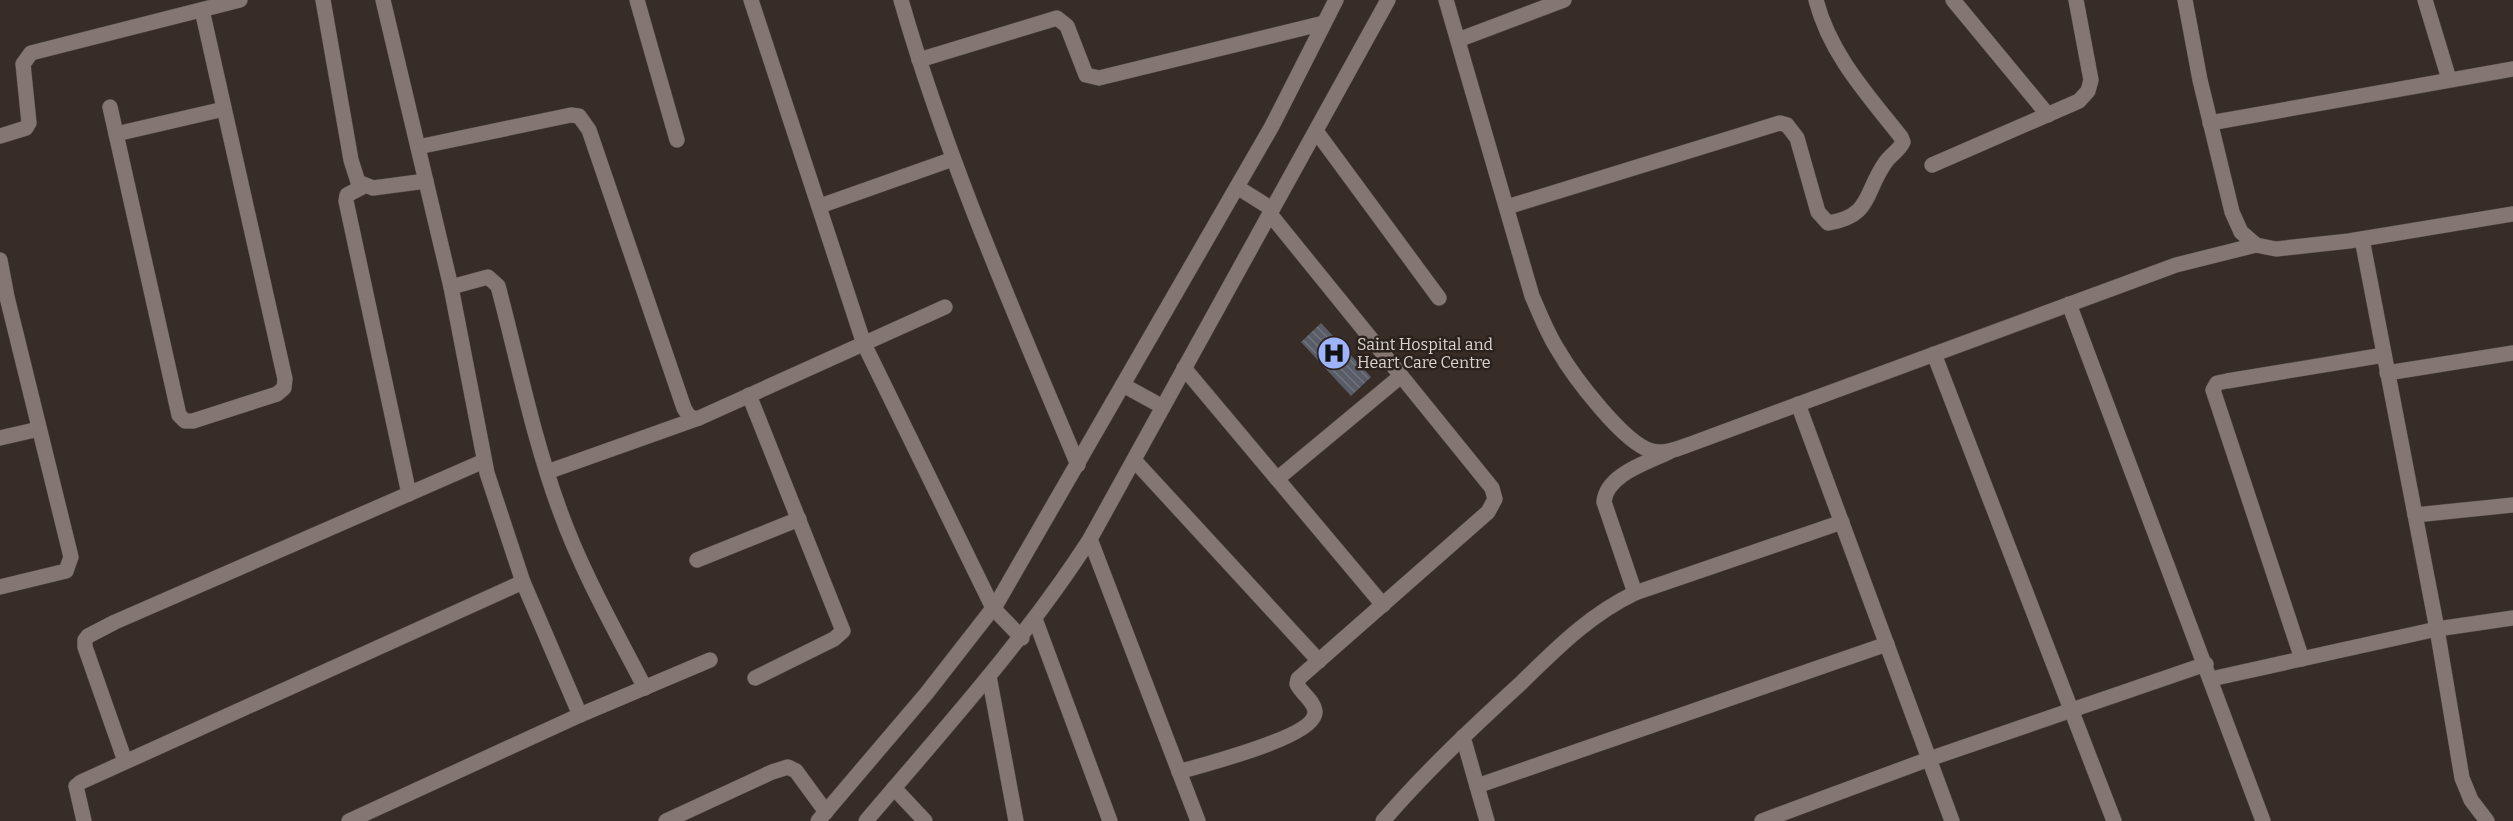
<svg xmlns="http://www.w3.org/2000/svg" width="2513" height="821" viewBox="0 0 2513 821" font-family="Bitter,serif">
	<defs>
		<pattern id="building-back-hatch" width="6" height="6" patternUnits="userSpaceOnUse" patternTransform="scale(1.5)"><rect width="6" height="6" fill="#595d68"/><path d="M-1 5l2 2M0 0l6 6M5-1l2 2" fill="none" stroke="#70737d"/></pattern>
	</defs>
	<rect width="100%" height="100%" fill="#372c26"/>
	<path fill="url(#building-back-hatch)" d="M1321,323l50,54 -20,19 -50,-54z"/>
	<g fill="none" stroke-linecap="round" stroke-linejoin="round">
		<g stroke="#534945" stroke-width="16">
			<g id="street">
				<path d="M323,0l28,160 7,22 15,6 53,-7"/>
				<path d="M383,0l68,287 36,186 36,109 57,133"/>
				<path d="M637,0l40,140"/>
				<path d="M751,0l113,344 129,264 29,30"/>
				<path d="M901,0c46,160 113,312 177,465"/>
				<path d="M1446,0l86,296c8,18 15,37 26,54 15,26 66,94 94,101 13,3 25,-2 36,-6l488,-180 80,-20"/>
				<path d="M1953,0l95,115"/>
				<path d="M2425,0l24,79"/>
				<path d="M1458,40l106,-40"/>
				<path d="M919,60l138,-42 10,8 19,49 13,3 225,-55"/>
				<path d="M110,107l69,308 6,6h8l84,-27 7,-6 1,-9 -83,-369"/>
				<path d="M2210,123l303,-54"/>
				<path d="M1316,131l123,167"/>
				<path d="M116,134l108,-25"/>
				<path d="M0,136l26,-8 3,-5 -6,-59 8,-11 209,-53"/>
				<path d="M418,147l153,-32 8,1 10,14 95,278c4,7 6,11 15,10l246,-111"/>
				<path d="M1932,165l147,-64 9,-10 3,-11 -15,-80"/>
				<path d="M364,186l-17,9 -1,6 63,293"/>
				<path d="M1237,187l35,22"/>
				<path d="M820,206l133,-47"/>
				<path d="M1507,207l273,-84 7,2 10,13 21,74 10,11c44,-7 36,-30 57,-60 5,-8 14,-12 18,-21l-2,-5c-34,-43 -71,-83 -85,-137"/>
				<path d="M2362,239l75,390 25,149 9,22 16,21"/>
				<path d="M0,260l7,37 64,260 -5,14 -66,16"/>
				<path d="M451,287l37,-10 10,9c20,75 35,152 62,225 22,61 55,119 85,177"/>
				<path d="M2069,304l194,517"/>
				<path d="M1934,354l180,467"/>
				<path d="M1184,368l199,237"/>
				<path d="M2387,373l126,-20"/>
				<path d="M1123,385l40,22"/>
				<path d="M749,395l94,236 -9,8 -79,39"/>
				<path d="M1798,404l154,417"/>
				<path d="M0,438l39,-9"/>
				<path d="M1134,460l185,201"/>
				<path d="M547,472l152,-54"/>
				<path d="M1277,479l124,-103"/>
				<path d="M2415,515l98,-10"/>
				<path d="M1090,539l108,282"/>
				<path d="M697,560l102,-41"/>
				<path d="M1635,593l-31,-91c2,-27 42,-39 65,-50"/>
				<path d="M1035,619l75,202"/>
				<path d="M2302,659l-89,-269 4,-7 10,-2 157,-26"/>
				<path d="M989,676l27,145"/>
				<path d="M2211,679l226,-50 76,-11"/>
				<path d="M1463,737l24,84"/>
				<path d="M125,761l-40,-114v-7l3,-4 27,-14 369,-161"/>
				<path d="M1179,772c22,-7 138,-35 136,-61 -1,-10 -14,-18 -18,-27l1,-5 190,-167 7,-13 -3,-11 -222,-274"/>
				<path d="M1477,786l410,-142"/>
				<path d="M894,788l31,33"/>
				<path d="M84,821l-8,-35 5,-4 442,-200"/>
				<path d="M349,821l231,-106 130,-55"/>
				<path d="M666,821l106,-49 16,-5 8,4 30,41"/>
				<path d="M818,821l108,-127 71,-91 275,-477 64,-126"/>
				<path d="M1383,821c42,-49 89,-93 137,-137 36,-35 69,-69 115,-91l207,-71"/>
				<path d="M1762,821l167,-62 277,-95"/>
			</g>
		</g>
		<g stroke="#534945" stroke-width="16">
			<g id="secondary">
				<path d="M2185,0l15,80 32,132 9,20 15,13 20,4 73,-8 164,-27"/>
				<path d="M866,821c78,-92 159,-181 224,-282l298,-539"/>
			</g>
		</g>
		<use href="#street" stroke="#847771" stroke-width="15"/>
		<use href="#secondary" stroke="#847771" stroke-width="15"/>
	</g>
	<defs>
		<g id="hospital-disc" transform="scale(1.725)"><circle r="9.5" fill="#9db4fd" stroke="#2c221d"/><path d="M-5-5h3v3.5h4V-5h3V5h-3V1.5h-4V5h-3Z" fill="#111"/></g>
	</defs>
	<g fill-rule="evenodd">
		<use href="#hospital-disc" x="1334" y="353"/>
	</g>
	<g text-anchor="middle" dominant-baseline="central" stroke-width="5" stroke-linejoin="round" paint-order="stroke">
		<g font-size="16" fill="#dbd3d0" stroke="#2c221d" text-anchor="start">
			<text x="1357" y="344">Saint Hospital and<tspan x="1357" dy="18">Heart Care Centre</tspan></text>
		</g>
	</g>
</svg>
